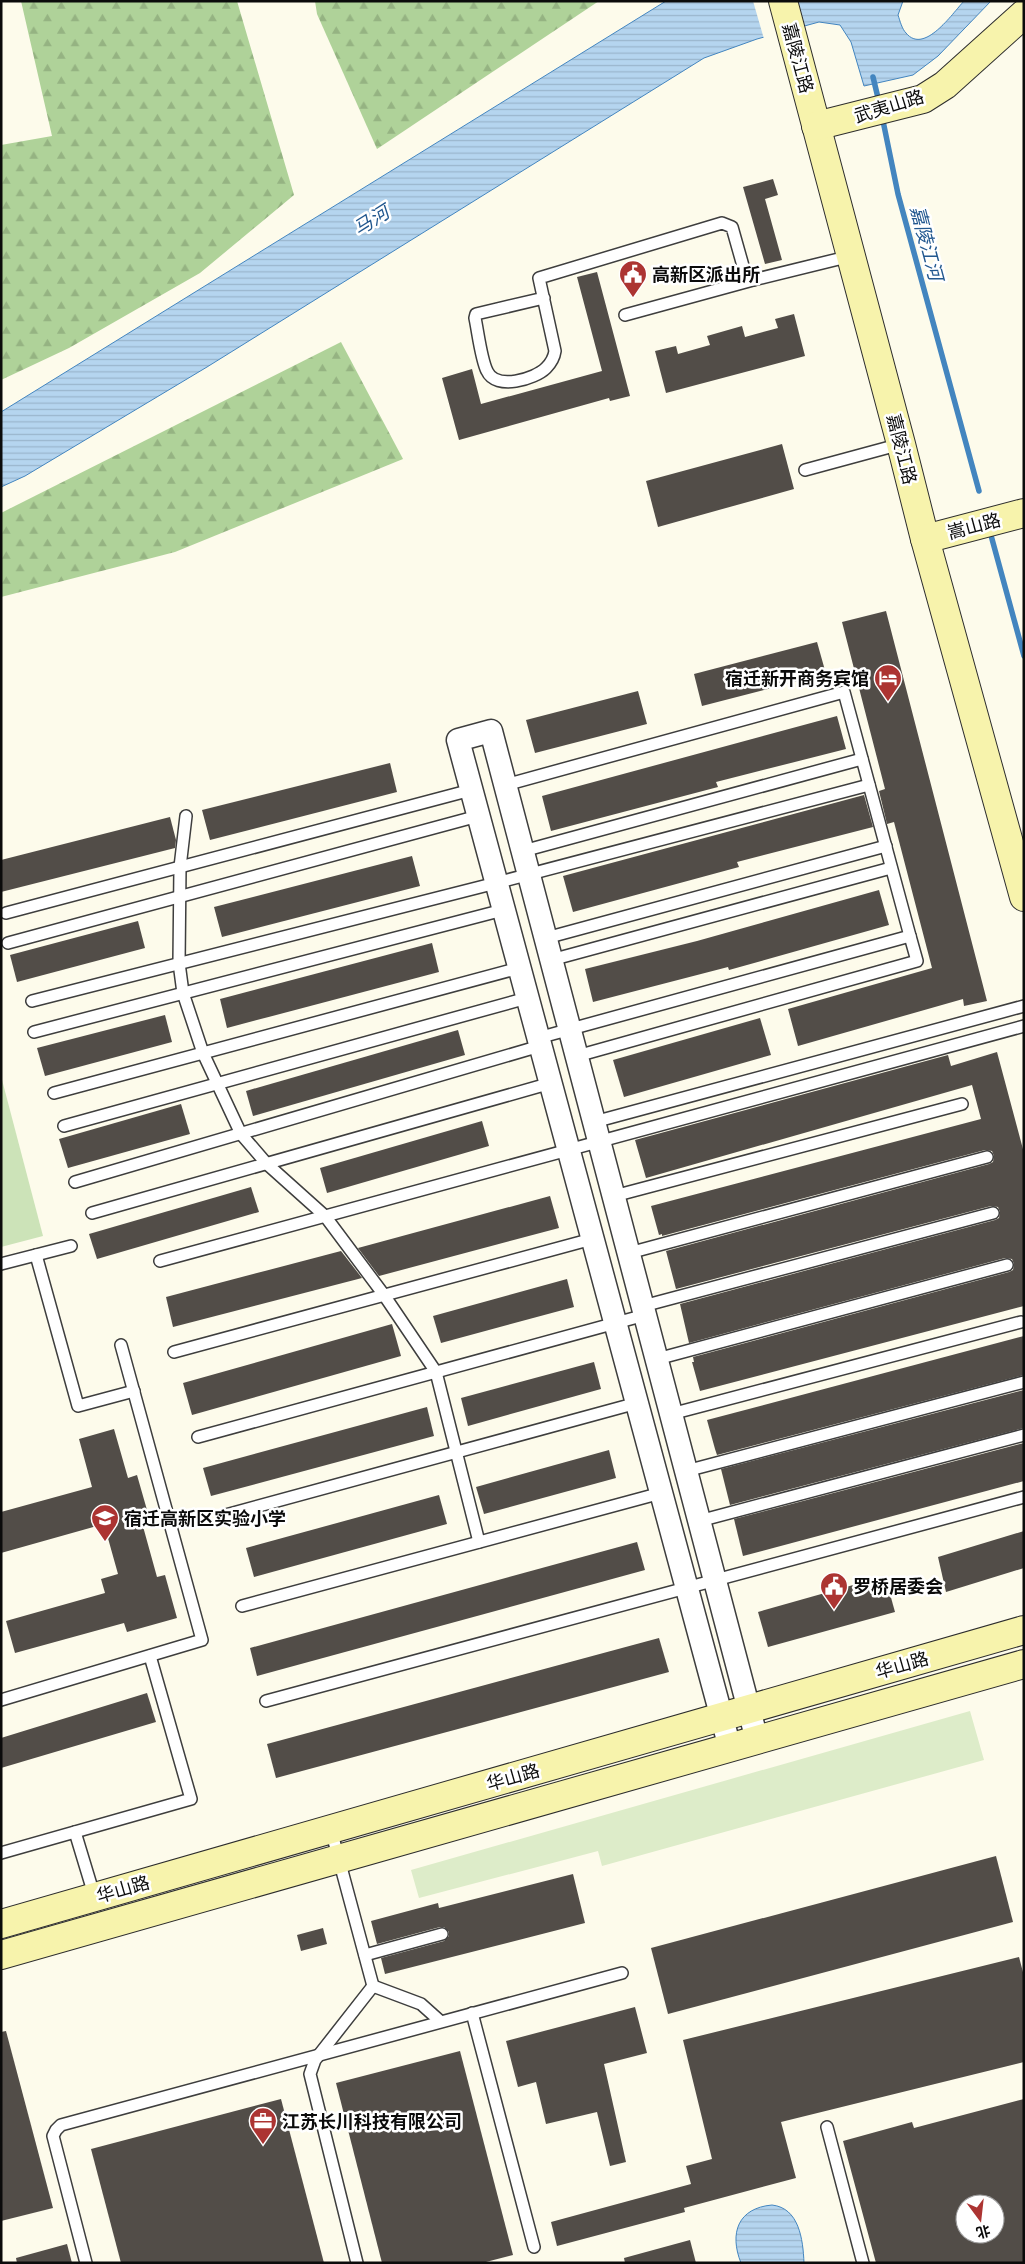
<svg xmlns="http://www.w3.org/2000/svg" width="1025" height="2264" viewBox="0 0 1025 2264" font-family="Lora,'Noto Sans SC',serif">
	<defs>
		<pattern id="forest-firs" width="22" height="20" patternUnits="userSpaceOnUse" patternTransform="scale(1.25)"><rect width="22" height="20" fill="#afd299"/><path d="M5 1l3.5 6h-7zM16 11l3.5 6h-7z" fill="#95b382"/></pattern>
		<pattern id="water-rules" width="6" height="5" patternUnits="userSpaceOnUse" patternTransform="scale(1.25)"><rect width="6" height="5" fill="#b5d5ef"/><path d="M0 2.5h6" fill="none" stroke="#9ab6cc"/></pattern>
	</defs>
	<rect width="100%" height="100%" fill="#fdfbeb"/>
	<g fill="url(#forest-firs)">
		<path d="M21,1h216l57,194 -94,78 -131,75 -68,32v-235l51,-9z"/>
		<path d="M315,1h284l-222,148 -60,-135z"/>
		<path d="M341,342l62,117 -228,93 -174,45v-84z"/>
	</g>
	<path fill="#cce3b8" d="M1,1076l42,160 -42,11z"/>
	<path fill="#ddecc9" d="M970,1711l14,49 -382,106 -4,-15 -179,47 -8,-28z"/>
	<g fill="url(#water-rules)" stroke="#4385bf">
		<path d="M666,1h237l-5,14c2,6 4,14 8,18 18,22 46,-19 58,-32h27l-53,55 -25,19 -49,11 -13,-44 -11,-17 -21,-3 -62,17 -53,19 -497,309 -182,109 -24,11v-75z"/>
		<path d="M772,2205c27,3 31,34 32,58h-63c-12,-30 -3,-55 31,-58z"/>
	</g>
	<path fill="#fdfbeb" d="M753,1h41l7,28 -37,10z"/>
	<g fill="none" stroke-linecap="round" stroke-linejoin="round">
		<g stroke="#4385bf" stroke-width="5.5">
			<path d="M873,77l6,25"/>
			<path d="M882,116l16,78 81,297"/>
			<path d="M989,528l35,128"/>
		</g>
	</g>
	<g fill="#524d48" fill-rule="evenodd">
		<path d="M773,179l5,16 -13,4 17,61 -17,4 -22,-77z"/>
		<path d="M597,272l33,124 -20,5 -1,-3 -150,42 -17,-62 30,-9 9,35 121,-33 -25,-94z"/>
		<path d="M794,314l11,42 -139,37 -11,-42 21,-5 2,8 32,-9 -3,-9 35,-10 3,11 33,-9 -3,-9z"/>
		<path d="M782,444l12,45 -136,38 -12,-46z"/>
		<path d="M886,611l101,390 -23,5 -1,-7 -165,47 -10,-37 144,-41 -38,-146 -7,2 -8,-33 6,-2 -43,-167z"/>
		<path d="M817,642l9,32 -124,32 -8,-32z"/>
		<path d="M638,691l9,33 -112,29 -9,-33z"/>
		<path d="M837,716l9,33 -130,33 2,5 -167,44 -9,-35z"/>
		<path d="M390,763l7,29 -187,48 -8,-30z"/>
		<path d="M864,795l9,32 -136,35 2,5 -166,45 -10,-36z"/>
		<path d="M170,817l6,23 -1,8 -174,44v-32z"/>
		<path d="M412,856l8,30 -198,51 -8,-30z"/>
		<path d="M879,890l10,35 -160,45 -1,-3 -135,35 -8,-33 112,-28z"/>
		<path d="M138,921l7,27 -128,34 -7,-27z"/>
		<path d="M432,943l7,29 -212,56 -7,-29z"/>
		<path d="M165,1015l7,27 -127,34 -8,-28z"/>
		<path d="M760,1018l11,37 -147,42 -11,-37z"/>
		<path d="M458,1030l7,25 -212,61 -7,-25z"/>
		<path d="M997,1052l27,101v153l-324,85 -8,-29h2l-1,-5 316,-85 4,-2 1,-6 -2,-5 -7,-1 -316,85 -9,-39 315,-84 4,-2 1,-6 -2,-5 -7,-1 -315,83 -10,-38 323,-87 4,-2 1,-6 -2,-5 -7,-1 -323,86v-2l-3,1 -8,-29 330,-87 -9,-34 -326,93 -11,-38 313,-85 3,11z"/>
		<path d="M181,1104l9,30 -122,34 -9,-29z"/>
		<path d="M482,1121l7,25 -162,47 -7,-25z"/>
		<path d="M251,1187l8,25 -162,47 -8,-25z"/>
		<path d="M550,1196l9,32 -180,48 -21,-28z"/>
		<path d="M341,1251l21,27 -189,49 -7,-30z"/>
		<path d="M567,1279l7,28 -133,36 -8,-27z"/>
		<path d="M392,1324l9,32 -209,59 -9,-32z"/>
		<path d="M1024,1336v39l-307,80 -2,-6 -8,-29z"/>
		<path d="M594,1362l7,27 -133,37 -7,-28z"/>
		<path d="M1024,1390v38l-294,77 -9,-36z"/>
		<path d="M427,1407l7,29 -223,60 -8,-28z"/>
		<path d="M114,1429l14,49 9,-3 10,35 -8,2 18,65 8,-2 12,43 -50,14 -3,-9 -109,30 -9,-32 99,-28 -4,-14 17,-5 -14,-50 -103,29v-41l91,-25 -13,-48z"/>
		<path d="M1024,1443v38l-281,75 -9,-37z"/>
		<path d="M609,1450l7,28 -132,36 -8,-27z"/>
		<path d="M439,1495l8,29 -193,53 -8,-29z"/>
		<path d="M1024,1531v37l-78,24 -8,-35z"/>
		<path d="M637,1542l8,28 -388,106 -7,-28z"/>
		<path d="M885,1576l10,36 -127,35 -10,-35z"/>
		<path d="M659,1638l10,34 -393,106 -9,-34z"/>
		<path d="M147,1693l9,29 -155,46v-30z"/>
		<path d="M996,1856l17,66 -345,92 -17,-66z"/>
		<path d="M573,1874l12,49 -200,51 -4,-16 63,-17 5,-5v-4l-5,-5h-4l-63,17 -6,-23 67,-18 1,5z"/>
		<path d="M323,1928l4,16 -26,7 -4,-16z"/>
		<path d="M1019,1957l5,19v86l-243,60 15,56 -112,30 1,4 -128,34 -6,-24 140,-38 -5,-18 26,-7 -29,-119z"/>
		<path d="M635,2007l12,46 -43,11 22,98 -16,4 -13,-54 -51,12 -10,-42 -18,5 -12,-46z"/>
		<path d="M6,2031l47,177 -52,13v-189z"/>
		<path d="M460,2051l53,204 -31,8h-100l-46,-180z"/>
		<path d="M281,2099l43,164h-203l-30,-114z"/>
		<path d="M1024,2099v164h-148l-33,-122 69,-19 2,6zM965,2204h30v30h-30z"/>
		<path d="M690,2240l6,23h-71l-1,-5z"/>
		<path d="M67,2244l5,19h-55l-1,-5z"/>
	</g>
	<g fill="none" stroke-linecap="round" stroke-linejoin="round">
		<g stroke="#3e3e3e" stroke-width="14">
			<g id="lane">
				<path d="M544,298l-68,16 -1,4c3,14 6,41 12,53 9,20 48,8 59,-3 5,-5 8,-10 9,-17l-16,-73 183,-55 10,4 13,46 3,6 5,1 98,-24"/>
				<path d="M625,315l128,-35"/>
				<path d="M805,470l96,-26"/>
				<path d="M505,785l339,-93 66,244 -372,102"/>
				<path d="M186,816l-6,51 -1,96 4,30 20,60 38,81 26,30 58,52 59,79 52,77 43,170"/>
				<path d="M523,851l339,-92"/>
				<path d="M6,913l465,-123"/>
				<path d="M546,938l340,-92"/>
				<path d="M8,943l470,-127"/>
				<path d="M551,960l340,-92"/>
				<path d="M32,1001l464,-118 373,-98"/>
				<path d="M34,1032l469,-122"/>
				<path d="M577,1056l340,-95 -7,-25"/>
				<path d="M54,1093l465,-125"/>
				<path d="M594,1122l430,-116"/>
				<path d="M64,1126l463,-128"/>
				<path d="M75,1182l465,-136"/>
				<path d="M614,1196l348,-92"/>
				<path d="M92,1213l459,-130"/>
				<path d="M629,1253l358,-96"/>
				<path d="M36,1255l42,151 56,-15"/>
				<path d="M160,1261l864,-235"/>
				<path d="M1,1264l70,-18"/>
				<path d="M643,1306l350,-93"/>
				<path d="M174,1352l418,-113"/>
				<path d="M657,1359l350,-94"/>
				<path d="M671,1414l350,-92"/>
				<path d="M198,1437l447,-122"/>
				<path d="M686,1471l338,-89"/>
				<path d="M222,1516l415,-113"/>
				<path d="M699,1521l325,-86"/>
				<path d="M242,1606l419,-113"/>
				<path d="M1,1700l201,-60 -81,-295"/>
				<path d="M266,1701l758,-204"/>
				<path d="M331,1830l42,156"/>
				<path d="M75,1832l20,66"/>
				<path d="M1,1853l190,-54 -41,-143"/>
				<path d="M365,1955l77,-21"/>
				<path d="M373,1986l48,18 19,17"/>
				<path d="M472,2013l62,234"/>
				<path d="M827,2127l36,136"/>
				<path d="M86,2263l-33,-127 3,-6 5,-5 561,-152"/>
				<path d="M357,2263l-47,-189 5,-14 58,-74"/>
			</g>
		</g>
		<g stroke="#3e3e3e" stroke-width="25">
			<path id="street" d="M730,1748l-272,-1008 33,-9 266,1009"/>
		</g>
		<g stroke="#2d2d2d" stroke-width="30">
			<g id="secondary">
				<path d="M783,1l118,443 24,95 99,358"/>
				<path d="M816,126l107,-27 22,-14 79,-71"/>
				<path d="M925,539l99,-26"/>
				<path d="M1,1924l1023,-294"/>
				<path d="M1,1955l1023,-291"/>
			</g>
		</g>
		<use href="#lane" stroke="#fff" stroke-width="11"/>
		<use href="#street" stroke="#fff" stroke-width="22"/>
		<use href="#secondary" stroke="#f7f3ac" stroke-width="28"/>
	</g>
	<defs>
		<g id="civic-pin" transform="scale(1.4375)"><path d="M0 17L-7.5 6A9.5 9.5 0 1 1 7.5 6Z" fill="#ac3432" stroke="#fff"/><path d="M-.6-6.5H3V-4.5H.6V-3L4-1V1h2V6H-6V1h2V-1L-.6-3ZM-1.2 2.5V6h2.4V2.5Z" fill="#fff"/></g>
		<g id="hotel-pin" transform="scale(1.4375)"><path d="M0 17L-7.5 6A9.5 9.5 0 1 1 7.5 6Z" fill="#ac3432" stroke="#fff"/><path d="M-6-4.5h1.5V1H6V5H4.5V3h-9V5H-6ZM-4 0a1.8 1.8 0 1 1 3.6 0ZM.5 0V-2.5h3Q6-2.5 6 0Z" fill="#fff"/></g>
		<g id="school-pin" transform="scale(1.4375)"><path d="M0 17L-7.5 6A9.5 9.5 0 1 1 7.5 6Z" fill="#ac3432" stroke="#fff"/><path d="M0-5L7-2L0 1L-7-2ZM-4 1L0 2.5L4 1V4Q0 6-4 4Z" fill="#fff"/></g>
		<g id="office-pin" transform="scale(1.4375)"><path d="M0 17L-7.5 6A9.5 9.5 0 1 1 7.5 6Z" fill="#ac3432" stroke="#fff"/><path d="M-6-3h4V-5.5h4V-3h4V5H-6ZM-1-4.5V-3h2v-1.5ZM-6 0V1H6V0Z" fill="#fff"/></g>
	</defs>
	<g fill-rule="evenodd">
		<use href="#civic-pin" x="633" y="274"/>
		<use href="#hotel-pin" x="888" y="678"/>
		<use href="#school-pin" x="105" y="1518"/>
		<use href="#civic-pin" x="834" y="1586"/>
		<use href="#office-pin" x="263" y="2121"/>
	</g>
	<g text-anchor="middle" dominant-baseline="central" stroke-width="5" stroke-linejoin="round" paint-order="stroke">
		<g font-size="18" fill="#0b0b0b" stroke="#fff">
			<text transform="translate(798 58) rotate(75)">嘉陵江路</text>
			<text transform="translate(889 106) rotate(-17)">武夷山路</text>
			<text transform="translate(902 449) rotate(76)">嘉陵江路</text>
			<text transform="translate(974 526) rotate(-15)">嵩山路</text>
			<text transform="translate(902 1665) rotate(-16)">华山路</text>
			<text transform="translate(513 1777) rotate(-16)">华山路</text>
			<text transform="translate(123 1889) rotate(-16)">华山路</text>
		</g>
		<g font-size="18" font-weight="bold" fill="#0b0b0b" stroke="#fff" text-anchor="start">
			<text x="652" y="274">高新区派出所</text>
			<text x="869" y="678" text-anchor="end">宿迁新开商务宾馆</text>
			<text x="124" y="1518">宿迁高新区实验小学</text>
			<text x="853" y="1586">罗桥居委会</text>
			<text x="282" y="2121">江苏长川科技有限公司</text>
		</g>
		<g font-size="19" font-style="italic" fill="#22588f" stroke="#fff">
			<text transform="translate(371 220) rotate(-32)">马河</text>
			<text transform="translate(927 243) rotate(75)">嘉陵江河</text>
		</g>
	</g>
	<rect width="1025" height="2264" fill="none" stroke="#0b0b0b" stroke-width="5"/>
	<g transform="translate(980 2219) rotate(165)"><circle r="24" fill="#ffffff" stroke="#9d9d9d"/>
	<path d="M0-4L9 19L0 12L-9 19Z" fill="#ac3432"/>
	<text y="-8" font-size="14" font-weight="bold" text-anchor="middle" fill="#0b0b0b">北</text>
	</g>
</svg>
